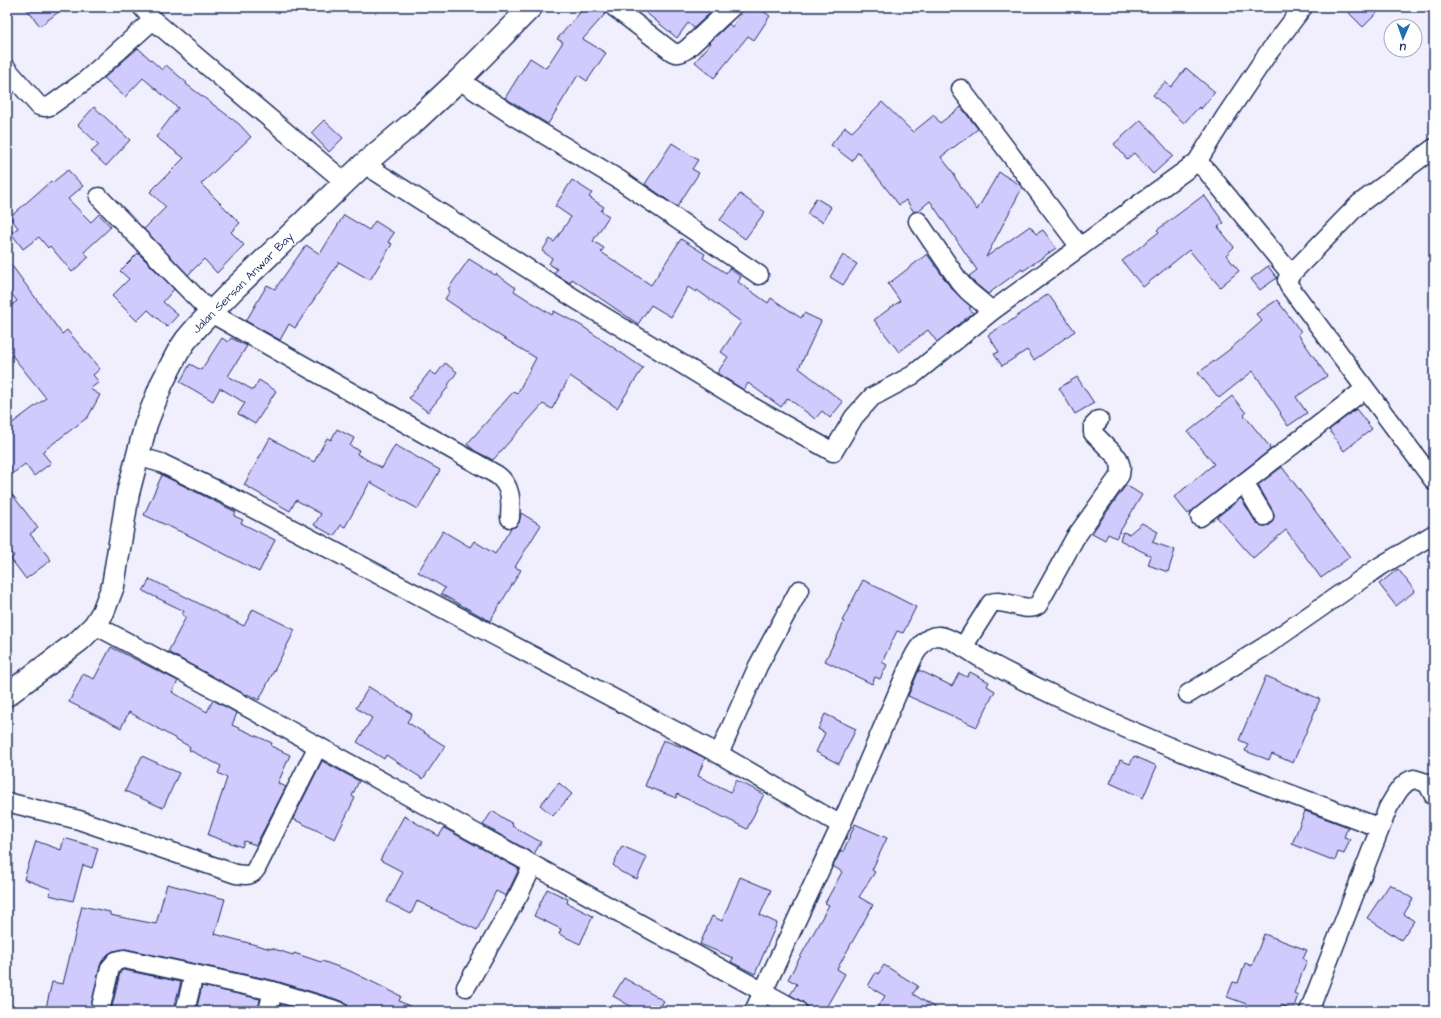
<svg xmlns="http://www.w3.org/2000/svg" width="1441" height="1018" viewBox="0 0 1441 1018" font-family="'Architects Daughter',sans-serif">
	<rect width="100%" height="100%" fill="#f1effe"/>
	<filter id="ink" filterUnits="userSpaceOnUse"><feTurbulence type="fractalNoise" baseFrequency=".025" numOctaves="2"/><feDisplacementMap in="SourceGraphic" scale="8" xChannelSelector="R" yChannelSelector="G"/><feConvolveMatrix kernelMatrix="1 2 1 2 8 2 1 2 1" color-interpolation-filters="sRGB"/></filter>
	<g filter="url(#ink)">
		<g fill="#d0cafd" stroke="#1b2f5e">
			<path d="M25,7h40l-25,19z"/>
			<path d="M585,7h19l2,6 -23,26 23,14 -19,28 -9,-6 -30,49 -43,-26 25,-40 16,10 17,-26 -6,-3z"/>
			<path d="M639,7h68l5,4 -18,17 -6,-5 -11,15z"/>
			<path d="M746,7h11l13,9 -16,24 -6,-4 -34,42 -19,-16 16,-19 -1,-1 19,-18 3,3z"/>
			<path d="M1343,7h40l-20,20z"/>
			<path d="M138,48l24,22 4,-5 21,18 -1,1 53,40 12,13 -50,47 39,39 -9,9 13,13 -27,28 -13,-14 -16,16 -44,-46 22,-22 -16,-15 34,-34 -28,-21 22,-29 -35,-30 -18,19 -21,-19z"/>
			<path d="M1186,68l29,24 -14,17 -2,-2 -15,16 -31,-28 12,-13 6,5z"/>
			<path d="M882,102l31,30 21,-17 6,8 21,-16 17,22 -37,28 14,18 -1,1 23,34 22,-38 21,13 2,3 -36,69 44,-31 6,8 7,-4 13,18 -33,23 -1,-2 -34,25 -13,-11 -6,-7 8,-6 -47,-69 -12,10 -4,1 -8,-12 -7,5 -41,-53 -6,9 -21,-16 14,-18 7,5z"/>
			<path d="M94,107l36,33 -24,26 -15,-14 8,-7 -21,-20z"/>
			<path d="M324,120l19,18 -14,14 -18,-19z"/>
			<path d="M1141,120l32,36 -20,18 -19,-21 -7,6 -13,-15z"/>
			<path d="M672,143l26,17 -6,9 7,4 -22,34 -32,-23z"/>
			<path d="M68,170l15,16 -15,13 23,23 8,-8 12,13 -27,25 5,5 -17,15 -22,-26 -2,2 -9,-11 -16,12 -12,-16 7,-5 -8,-11 41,-36 1,2z"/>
			<path d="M572,180l20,13 -3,4 15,10 -3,4 8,5 -16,25 11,7 -3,4 50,33 30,-46 24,15 -2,4 23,15 3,-5 12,9 -3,5 30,21 3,-5 30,20 3,-5 17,8 -22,47 44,34 -13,16 -8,-7 -7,8 -27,-21 -7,9 -33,-24 -4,7 -27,-17 11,-16 -7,-5 20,-30 -44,-32 -1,2 -8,-5 -17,30 -20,-12 -13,19 -66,-45 -2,4 -16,-10 3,-4 -8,-5 3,-6 -10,-7 8,-12 4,3 17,-25 -16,-11z"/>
			<path d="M740,194l25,18 -20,27 -25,-19z"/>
			<path d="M1204,195l20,28 -6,4 16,20 -8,8 13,16 -19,16 -31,-37 -46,37 -21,-26 37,-29 -2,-2z"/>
			<path d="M816,198l15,9 -8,15 -16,-8z"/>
			<path d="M344,215l25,15 6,-9 19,12 -6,9 4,2 -22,36 -31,-18 -44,66 -6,-4 -9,16 -34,-19 21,-36 8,4 31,-44 14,9z"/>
			<path d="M138,253l36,36 -11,13 15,13 -11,12 -19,-17 -11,11 -25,-25 17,-17 -9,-8z"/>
			<path d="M927,254l24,34 20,19 -2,1 4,5 -36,29 -9,-12 -29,22 -25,-32 26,-19 -12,-17z"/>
			<path d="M843,255l14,9 -14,21 -13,-8z"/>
			<path d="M7,259l55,75 5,-4 33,39 -7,6 6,7 -9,7 10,6 -12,22 -46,35 9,11 -17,13 -9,-12 -18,14v-51l39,-29 -39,-49v-40l10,-8 -10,-13z"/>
			<path d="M469,259l26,16 1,-1 20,14 -2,3 38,24 2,-4 28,15 61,42 -26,40 -47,-32 -18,33 -9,-5 -50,56 -18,-9 -8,-7 47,-53 3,3 19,-36 -36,-22 -55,-37 5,-8 -2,-2z"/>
			<path d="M1268,266l9,12 -17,12 -9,-11z"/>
			<path d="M1048,294l27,37 -41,29 -7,-10 -25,16 -8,-12 5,-2 -11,-17 17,-11v1z"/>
			<path d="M1277,300l24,32 -3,2 29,42 -31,21 11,16 -19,13 -8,-12 1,-1 -28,-42 -34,27 -21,-25 31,-23 33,-29 -6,-7z"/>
			<path d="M222,338l6,4 3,-4 16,8 -19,30 25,14 6,-10 17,11 -21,33 -17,-10 7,-11 -25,-15 -7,13 -33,-19 10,-18 11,6z"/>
			<path d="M445,363l12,9 -9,13 1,1 -21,26 -19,-14 21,-27 6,4z"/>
			<path d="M1077,377l17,26 -19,11 -16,-26z"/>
			<path d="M1232,396l14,17 -2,2 26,32 -1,1 1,2 -82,64 -14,-17 40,-33 -26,-32z"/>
			<path d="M1356,409l16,20 -28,22 -15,-21z"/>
			<path d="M337,429l17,9 -4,8 9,4 -2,4 25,14 13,-23 45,25 -22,39 -48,-27 -25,45 -4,-2 -7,11 -20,-11 7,-11 -25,-14 -6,11 -46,-26 26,-47 44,24 13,-24 4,2z"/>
			<path d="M1282,467l68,90 -29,21 -35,-48 -33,28 -36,-41 24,-19 14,23 4,4 6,1 5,-1 3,-4 1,-5 -1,-5 -15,-26z"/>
			<path d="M162,475l74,37 -2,4 9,4 -2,3 34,17 -16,32 -67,-35 -48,-22z"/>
			<path d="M1126,485l16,10 -26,43 -8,-4 -3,6 -13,-7z"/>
			<path d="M7,488l31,40 -8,6 21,26 -25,19 -15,-20 3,-3 -7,-10z"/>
			<path d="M521,513l20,12 -26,42 6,3 -31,51 -49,-27 4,-6 -27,-16 25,-41 27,16 4,-6 21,13 16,-26 4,-1 4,-4z"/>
			<path d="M1142,523l16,9 -6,10 23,8 -7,22 -20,-7 3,-9 -31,-16 3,-8 6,2z"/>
			<path d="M1398,569l17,22 -19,15 -17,-22z"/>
			<path d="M150,579l94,47 9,-17 42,21 -36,70 -12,-6 -1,1 -78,-43 18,-35 -4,-2 2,-4 -41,-20z"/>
			<path d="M863,580l53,27 -13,26 -6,-2 -15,31 5,3 -7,14 -5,-2 -3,7 -47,-23 19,-39 -2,-1z"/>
			<path d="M111,647l67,34 -6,11 35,20 6,-12 24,13 -5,12 40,18 -1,3 19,9 -12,28 8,4 -30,58 -12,-4 -2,6 -34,-12 19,-57 -9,-5 3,-7 -32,-16 1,-3 -61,-35 -8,16 -52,-26 14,-28 11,5z"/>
			<path d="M919,670l33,16 7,-13 8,4 3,-5 19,10 -2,4 8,5 -18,36 -69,-31z"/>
			<path d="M1266,676l54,23 -27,64 -21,-9 -3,6 -24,-9 3,-7 -9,-4z"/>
			<path d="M369,687l43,27 -5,8 38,24 -22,33 -37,-24 -2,4 -27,-17 15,-24 -16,-10z"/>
			<path d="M825,714l31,15 -17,35 -23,-12 9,-19 -7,-4z"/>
			<path d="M663,740l22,8 20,10 -7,18 33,16 5,-12 28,14 -17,35 -70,-35 -1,4 -31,-12z"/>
			<path d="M142,756l37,17 -16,35 -38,-17z"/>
			<path d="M1134,756l23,10 -14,32 -33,-15 10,-23 10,4z"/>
			<path d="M322,761l37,20 -7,15 3,2 -20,41 -42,-20z"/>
			<path d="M559,783l13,11 -19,22 -13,-11z"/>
			<path d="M492,811l21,13 -1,2 29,16 -7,12 -51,-29z"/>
			<path d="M1305,811l43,16 -4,10 6,2 -6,15 -6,-2 -3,9 -43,-17z"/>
			<path d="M404,816l35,20 5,-8 75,41 -13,27 -10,-5 -19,39 -60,-29 -6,13 -24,-12 16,-30 -23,-12z"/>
			<path d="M855,824l32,14 -15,32 3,2 -16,25 14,8 -36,64 8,5 -21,37h-16l-1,-5 -4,-4 -13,-7 7,-11 -9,-5 41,-74 -4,-2 17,-31 -9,-6 8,-16 2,2z"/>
			<path d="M64,838l34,10 -6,20 -9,-3 -10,36 -24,-6 2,-6 -27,-10 12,-38 25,9z"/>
			<path d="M622,846l25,11 -10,22 -16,-7 -8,-7z"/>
			<path d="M740,877l31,13 -11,25 17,8 -22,51 -24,-12 2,-4 -33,-14 12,-28 10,5z"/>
			<path d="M167,884l58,15 -10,35 56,15v-1l22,7 1,-2 27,9 1,-1 28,10 51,25 -2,5 21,10h-71l-2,-7 -5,-3 -66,-20 -150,-32 -13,2 -5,3 -6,7 -2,5 -10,45h-33l-11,-3 6,-26 11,2 19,-78 28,6v3l46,9z"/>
			<path d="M1390,884l23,15 -9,15 10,7 -13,19 -34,-22z"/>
			<path d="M547,889l21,10 -1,4 26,13 -13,28 -21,-10 2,-5 -27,-13z"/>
			<path d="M1264,934l43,16 -4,9 4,2 -13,32 4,2 -5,15 -12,-5 -2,6h-32l2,-6 -22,-8 6,-15 5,1 7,-20 7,3z"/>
			<path d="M884,965l34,21 -5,8 27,17h-65l10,-15 -17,-10 8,-14 2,2z"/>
			<path d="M122,970h2l57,12 -8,29h-62l9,-38z"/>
			<path d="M624,978l40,23 -6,10h-19l-26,-15z"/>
			<path d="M202,986l58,13 -2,12h-62z"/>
			<path d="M281,1004l22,7h-24z"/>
		</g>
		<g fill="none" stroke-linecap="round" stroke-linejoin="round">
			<g stroke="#1b2f5e" stroke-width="21">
				<g id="minor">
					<path d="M142,7l11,13 193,163"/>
					<path d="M614,7l57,44c6,4 10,2 16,-2l45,-42"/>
					<path d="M7,69l32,37 7,1 4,-1 35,-25 68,-61"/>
					<path d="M459,80l53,35 106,64 141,96"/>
					<path d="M961,89l119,158"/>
					<path d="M1197,162l9,8 85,104 68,-70 75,-56"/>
					<path d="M364,164l213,136 172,105 84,47 21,-35 18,-20 41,-22 79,-64 205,-149 28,-45 41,-61 37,-49"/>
					<path d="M99,197l112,116 286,162c15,11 14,26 13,43"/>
					<path d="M918,221l41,60 9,10 24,20"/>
					<path d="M1291,274l-4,6 2,6 145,195"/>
					<path d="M137,456l24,7 78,38 480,253 122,71"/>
					<path d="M1244,483l20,33"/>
					<path d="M1200,517l165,-128"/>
					<path d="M95,625l103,55 600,331"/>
					<path d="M963,647l28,-44c15,-5 35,11 47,2l37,-67 45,-63 1,-8 -3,-9 -25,-25v-7l6,-6"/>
					<path d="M1188,694l76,-47 115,-80 55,-33"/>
					<path d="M719,754l39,-88 41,-76"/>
					<path d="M7,802l72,18 157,54c9,1 15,3 20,-5l62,-123"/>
					<path d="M466,987l53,-93 14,-29"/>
					<path d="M100,1011l10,-43 6,-7 8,-2 149,32 66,20"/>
					<path d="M185,1011l9,-37"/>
					<path d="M268,1011l5,-20"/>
					<path d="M754,1011l87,-186 69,-161c5,-11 14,-29 29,-28 15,2 32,17 45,24 28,15 56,29 84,42 102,49 208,86 312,126"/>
					<path d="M1309,1011l79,-203c7,-11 13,-26 26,-29l13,4 7,13"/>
				</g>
			</g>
			<g stroke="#1b2f5e" stroke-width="25">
				<path id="major" d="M7,695l73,-55 15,-15 8,-13 10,-26 15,-93 18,-69 16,-41 16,-31 8,-12 12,-14 35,-36 131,-126 51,-43 44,-41 72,-73"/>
			</g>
			<use href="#minor" stroke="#fff" stroke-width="18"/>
			<use href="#major" stroke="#fff" stroke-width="22"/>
		</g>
	</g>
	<g text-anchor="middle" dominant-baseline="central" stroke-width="3" stroke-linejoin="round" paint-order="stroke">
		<g font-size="12" fill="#1b2f5e" stroke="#fff">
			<text transform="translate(243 283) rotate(-45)">Jalan Sersan Anwar Bay</text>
		</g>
	</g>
	<rect width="1441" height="1018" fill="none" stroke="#fff" stroke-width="24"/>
	<rect x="12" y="12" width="1417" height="994" fill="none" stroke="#1b2f5e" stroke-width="1.5" filter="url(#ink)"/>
	<g transform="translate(1403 38) rotate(182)"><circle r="19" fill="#ffffff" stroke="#a4acbf"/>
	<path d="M0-3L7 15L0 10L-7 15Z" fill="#1f6fb2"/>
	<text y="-6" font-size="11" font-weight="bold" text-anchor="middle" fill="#1b2f5e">U</text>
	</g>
</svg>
